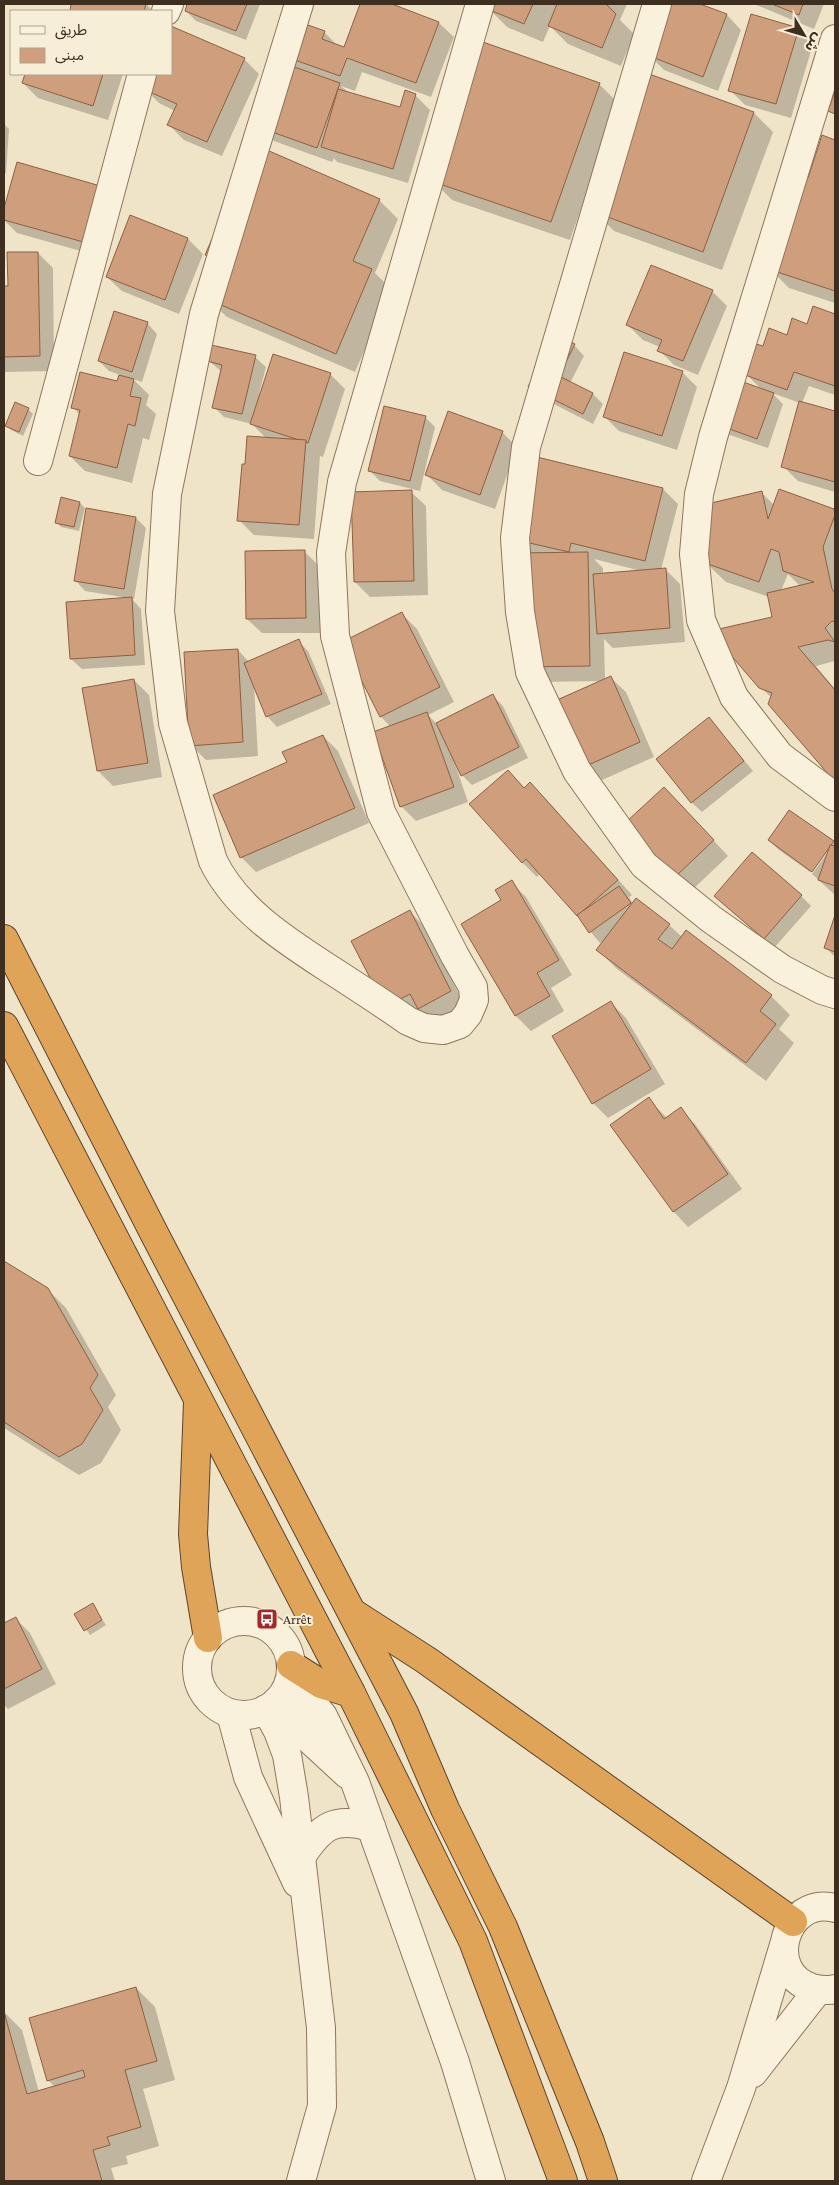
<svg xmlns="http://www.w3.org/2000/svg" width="839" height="2185" viewBox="0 0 839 2185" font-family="'Crimson Pro','Noto Sans Arabic',serif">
	<rect width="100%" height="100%" fill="#f0e4c8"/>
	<g fill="#0003" fill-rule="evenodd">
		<path d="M72,4h74l7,7h-82z"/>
		<path d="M189,4h71l-14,36 -50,-19 -10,-10z"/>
		<path d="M361,4h27l51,19 15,14 -23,60 -69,-25 -7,19 -14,-5 8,7 51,16 15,-14 15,15 -22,73 -71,-21 -3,-4 -2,4 -58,-21 -15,-15 17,-74 48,-20 14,14 7,2z"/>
		<path d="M490,4h137l-7,16 14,14 -13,32 -53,-22 -18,-18 -7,16 -36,-15 -19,-19z"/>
		<path d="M669,4h27l31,11 14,15 -23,61 -54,-21 -15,-15z"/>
		<path d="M754,4h70l-10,25z"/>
		<path d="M798,30l15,14 -22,74 -46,-13 -15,-15z"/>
		<path d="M244,59l15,15 -37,82 -38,-16 -15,-15 6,-14 -16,-8 -14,-14 6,-15h20z"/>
		<path d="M641,73l113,40 19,19 -51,138 -108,-39 -19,-19z"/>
		<path d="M26,74h97l-15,46 -70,-22 -15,-15z"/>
		<path d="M599,84l19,19 -48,137 -118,-40 -19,-19z"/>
		<path d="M4,124l5,5 -3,44h-2z"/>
		<path d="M823,137l12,4v162l-46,-15 -19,-19 38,-90z"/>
		<path d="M18,164l84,93 -85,-24 -13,-13v-8z"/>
		<path d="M379,200l19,19 -23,54 16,16 -36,83 -128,-55 -19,-18z"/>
		<path d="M131,217l57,22 15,15 -24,60 -57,-23 -15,-14z"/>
		<path d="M38,253l15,15 1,103 -50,1v-85h5z"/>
		<path d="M712,291l15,15 -29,69 -24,-10 -15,-15 1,-3 -17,-7 -15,-15z"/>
		<path d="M814,308l21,7v80l-26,-9 -7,17 33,9v80l-37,-11 -15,-15 17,-63 -28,-10 11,11 -15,44 -41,-14 -10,-11 46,-32 -16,-16 16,-27 45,-23z"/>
		<path d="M147,323l10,11 -15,48 -9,-3 16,16 -3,10 10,9 -7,26 -6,-2 -11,45 -47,-12 -15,-15 10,-41 -7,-8 45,-24 2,-8 -11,-4 -10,-10z"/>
		<path d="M574,345l10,11 -14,27 23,11 10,10 -10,20 -53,-27z"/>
		<path d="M255,357l11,10 -7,27 71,-20 15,15 -22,68 -3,-1 -6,83 -60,-4 -15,-15 7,-55 21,-26 -15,-15 -28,-7 -10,-10 8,-35 -13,-11z"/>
		<path d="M682,372l15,15 -20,63 -58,-19 -15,-15z"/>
		<path d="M28,409l5,5 -10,22 -12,-6 -5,-5z"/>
		<path d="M425,417l10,10 -15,64 -40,-10 -10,-10z"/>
		<path d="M502,432l15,15 -22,62 -53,-19 -15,-15z"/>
		<path d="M663,489l15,15 -17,66 4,-1 15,15 5,58 -72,6 -9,-9 1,41 6,-2 15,14 28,65 -52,23 -15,-14 16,-85 -66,1 -23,-144zM594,559l47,12 -38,3v-6z"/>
		<path d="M411,492l15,14 2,89 -58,2 -15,-15z"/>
		<path d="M761,492l13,13 59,5 2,2v149l-19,5 19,23v91l-65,-76 2,-6 -12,-11 14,-69 -5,-21 -43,-15 -20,-19zM788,574l12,12 -19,5z"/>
		<path d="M80,503l5,5 -6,23 -18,-4 -5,-5z"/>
		<path d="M136,518l10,10 -12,71 -3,-1 10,11 4,56 -63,4 -11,-10 57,-61 -43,-7 -10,-11z"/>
		<path d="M304,551l15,15 1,67h-58l-15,-14z"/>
		<path d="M402,614l15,15 37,73 -26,13 9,9 56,-28 10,10 25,52 -56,27 -10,-10 -5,-11h-2l13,38 -52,19 -15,-15 -10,-79 -10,-10z"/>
		<path d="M298,641l10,10 23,53 -54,23 -10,-11 -13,-31 4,71 -52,4 -15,-15 47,-95 11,12z"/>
		<path d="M134,680l15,15 13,82 -49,9 -15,-15 -14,-82z"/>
		<path d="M709,718l44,53 -51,41 -11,-10z"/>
		<path d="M323,736l15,15 31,72 -113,49 -15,-15 47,-94z"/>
		<path d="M508,771l17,18 5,-5 15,14 87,97 -3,2 4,7 36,21 13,12 89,59 19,19 -11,14 15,14 -28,38 -149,-112 -19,-19 8,-12 -6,5 -59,-70 -4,4 -15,-15z"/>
		<path d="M679,803l49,53 -37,35 -15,-15z"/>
		<path d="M769,840l64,2 2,3v50l-23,-21 18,-25 1,-6 -21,29 -31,-22z"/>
		<path d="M511,882l15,15 46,78 -21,13 13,23 -33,20 -15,-15 -53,-92 40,-23z"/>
		<path d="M715,896h86l10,10 -37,42z"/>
		<path d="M410,912l15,15 40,79 -32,17 -12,-12 -20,10 -15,-15z"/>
		<path d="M835,918v39l-9,-9z"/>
		<path d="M611,1003l15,15 39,66 -57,34 -15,-15z"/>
		<path d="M648,1099l19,19 13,-9 15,15 47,65 -54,38 -14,-15 -62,-87z"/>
		<path d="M4,1262l43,27 19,19 50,87 -8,12 13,23 -20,33 -22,12 -75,-47z"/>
		<path d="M92,1605l14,20 -16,10 -14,-20z"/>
		<path d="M15,1618l15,15 26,51 -48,25 -4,-4v-81z"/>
		<path d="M136,1988l19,19 20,73 -32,9 16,57 -33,10 2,8 -17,4 4,13h-111v-169l18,18 17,62 16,-5 -7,-7z"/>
	</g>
	<g fill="#cf9f7d" stroke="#8d5f41">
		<path d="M71,4h75l-2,7h-74z"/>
		<path d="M187,4h60l-11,27 -51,-20z"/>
		<path d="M360,4h32l47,18 -23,61 -69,-25 -7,18 -65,-23 13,-35 37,13 -3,8 22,8z"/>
		<path d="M489,4h44l-9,20 -37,-15z"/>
		<path d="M557,4h49l10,10 -14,34 -54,-22z"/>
		<path d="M667,4h33l27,10 -24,63 -56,-22z"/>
		<path d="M772,4h31l-4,11z"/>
		<path d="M751,14l48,14 -23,76 -48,-13z"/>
		<path d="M171,26l74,32 -38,84 -40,-17 10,-21 -34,-15 7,-15h21z"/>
		<path d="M480,41l120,42 -49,139 -120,-41z"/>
		<path d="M280,62l60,21 -23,65 -59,-21z"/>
		<path d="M641,71l113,41 -51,140 -109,-40z"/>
		<path d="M25,74h78l-10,32 -71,-23z"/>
		<path d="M338,89l62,18 5,-17 11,4 -23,75 -72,-22z"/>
		<path d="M835,91v23l-7,-3z"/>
		<path d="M822,135l13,5v151l-67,-22 14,-100 26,9z"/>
		<path d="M253,144l127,55 -27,62 19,8 -36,85 -129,-55 16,-36 -18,-8z"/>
		<path d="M17,162l87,25 -17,56 -83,-23v-12z"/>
		<path d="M130,215l58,23 -23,62 -59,-23z"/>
		<path d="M7,252h31l2,104 -36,1v-71h4z"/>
		<path d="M651,265l62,25 -30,71 -26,-10 5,-11 -36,-15z"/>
		<path d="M813,306l22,8v72l-41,-14 -7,18 -42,-15 11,-31 7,2 6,-18 18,7 5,-17 15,6z"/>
		<path d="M114,311l34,11 -16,50 -34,-11z"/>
		<path d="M554,334l21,10 -16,32 34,17 -10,21 -55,-27z"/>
		<path d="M211,345l45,10 -14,59 -30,-6 10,-43 -15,-4z"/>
		<path d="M624,352l59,19 -21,65 -59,-19z"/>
		<path d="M273,354l58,19 -23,70 -58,-19z"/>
		<path d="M80,372l37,9 2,-6 15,4 -4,17 11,2 -6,28 -7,-2 -11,44 -48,-12 11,-46 -9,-2z"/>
		<path d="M732,378l42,15 -17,46 -41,-15z"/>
		<path d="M799,401l36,10v71l-54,-15z"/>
		<path d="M15,402l14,6 -10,24 -14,-6z"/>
		<path d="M384,406l42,10 -16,65 -42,-10z"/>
		<path d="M448,411l55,20 -23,64 -55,-20z"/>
		<path d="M247,436l59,4 -7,85 -62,-4 5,-57h3z"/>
		<path d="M533,456l130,32 -18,73 -74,-18 -2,9 -57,-13z"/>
		<path d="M779,489l55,20 1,6 -12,32 9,42 3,4v29l-3,-1 -7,7 10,14 -7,-2 -30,7 37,43v92l-67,-78 4,-11 -13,-5 -49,-57 62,-14 -5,-24 47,-11 -31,-11 -4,-19 -8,-3 -12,33 -54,-19 2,-59 55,-13 6,28z"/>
		<path d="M412,490l2,91 -60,1 -3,-90z"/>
		<path d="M61,497l19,5 -6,25 -19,-4z"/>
		<path d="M86,508l50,9 -12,72 -50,-8z"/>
		<path d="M305,550l1,68 -60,1 -1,-68z"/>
		<path d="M588,552l2,114 -69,1 -2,-114z"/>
		<path d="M666,568l4,60 -73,6 -4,-60z"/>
		<path d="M132,597l3,58 -65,4 -4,-57z"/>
		<path d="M402,612l38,75 -60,30 -38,-75z"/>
		<path d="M299,639l23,55 -56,23 -22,-54z"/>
		<path d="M238,649l5,93 -54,4 -5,-94z"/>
		<path d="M611,676l29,66 -54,24 -29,-66z"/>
		<path d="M134,679l14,84 -51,8 -15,-83z"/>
		<path d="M493,694l26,53 -58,29 -25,-53z"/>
		<path d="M427,712l27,75 -54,20 -27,-75z"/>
		<path d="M709,717l35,44 -53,42 -35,-44z"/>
		<path d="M323,735l32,73 -115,50 -27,-63 74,-33 -5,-10z"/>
		<path d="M508,770l16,18 6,-6 88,98 -41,36 -51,-57 -4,4 -53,-59z"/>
		<path d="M664,787l50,53 -39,37 -50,-54z"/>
		<path d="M789,810l45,31 -22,31 -44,-32z"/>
		<path d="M830,845l5,1v40l-17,-6z"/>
		<path d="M752,852l50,43 -38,44 -50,-43z"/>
		<path d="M512,880l47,80 -22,13 13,23 -35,20 -54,-92 40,-24 -6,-10z"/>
		<path d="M619,886l12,17 -42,30 -12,-18z"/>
		<path d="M636,898l34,26 -12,15 14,10 14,-19 86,65 -12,16 16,13 -30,39 -150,-113z"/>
		<path d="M410,910l41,81 -33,18 -8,-15 -25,13 -34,-66z"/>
		<path d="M835,915v37l-11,-4z"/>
		<path d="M611,1001l40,68 -59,35 -40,-68z"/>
		<path d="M649,1097l15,22 17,-12 47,67 -55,38 -63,-87z"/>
		<path d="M4,1261l44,27 50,87 -8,13 13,22 -21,34 -23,13 -55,-35z"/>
		<path d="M93,1603l9,17 -18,11 -10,-17z"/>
		<path d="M16,1617l26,52 -38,20v-66z"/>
		<path d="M136,1987l21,74 -32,9 16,57 -34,10 3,8 -17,5 9,31h-98v-169l23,82 58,-17 -2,-7 -36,11 -18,-63z"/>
	</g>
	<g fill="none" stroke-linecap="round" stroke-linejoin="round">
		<g stroke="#8d765c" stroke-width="30">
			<g id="minor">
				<path d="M299,4l-95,310 -37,180 -7,117 13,112 40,138c23,47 69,77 112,105 28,18 56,36 83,55l16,7 19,2 17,-6 8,-10 6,-14 -1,-13 -18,-31 -74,-144 -46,-176 -4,-83 11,-71 138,-478"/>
				<path d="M657,4l-131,443 -11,91 5,74 10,60 47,99 67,94 67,54 71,50 40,21 13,4"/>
				<path d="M166,11l3,-7"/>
				<path d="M835,39l-122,398 -14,57 -5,60 7,66 33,77 46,59 55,41"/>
				<path d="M38,461l104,-387"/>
				<circle cx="244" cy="1668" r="47"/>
				<path d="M291,1675l32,41 32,66 100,280 36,119"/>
				<path d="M276,1702l32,36 39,36"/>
				<path d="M266,1709l12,22 9,24 7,42 27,231 1,78 -21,75"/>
				<path d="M231,1714l17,63 49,106"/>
				<path d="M301,1857c21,-32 33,-40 70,-30"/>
				<path d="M835,1908c-50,-13 -73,64 -23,80 8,2 16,3 23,1"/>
				<path d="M753,2073l65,-83"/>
				<path d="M706,2181l35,-93 43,-143"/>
			</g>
		</g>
		<g stroke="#5b4430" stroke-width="30">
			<g id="highway">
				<path d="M4,939l151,296 249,478 41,96 58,118 87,215 13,39"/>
				<path d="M4,1026l347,667 122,248 90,240"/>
				<path d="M198,1402l-5,132 3,33 12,71"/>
				<path d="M353,1613l73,47 367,262"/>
				<path d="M291,1665l30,19 30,9"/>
			</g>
		</g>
		<use href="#minor" stroke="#faf1dc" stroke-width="28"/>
		<use href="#highway" stroke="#e0a458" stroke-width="28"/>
	</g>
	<defs>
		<g id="bus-square" transform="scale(1.125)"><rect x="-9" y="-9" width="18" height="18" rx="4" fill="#9e2a2b" stroke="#f7eed8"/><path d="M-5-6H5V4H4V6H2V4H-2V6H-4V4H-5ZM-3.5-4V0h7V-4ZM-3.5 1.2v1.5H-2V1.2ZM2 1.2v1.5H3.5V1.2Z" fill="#fff"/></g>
	</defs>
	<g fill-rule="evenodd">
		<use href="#bus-square" x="267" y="1619"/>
	</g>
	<g text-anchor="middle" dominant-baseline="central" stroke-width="4" stroke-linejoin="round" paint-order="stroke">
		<g font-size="14" fill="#3d2e20" stroke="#f7eed8" text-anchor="start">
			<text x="283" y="1619">Arrêt</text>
		</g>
	</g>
	<rect width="839" height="2185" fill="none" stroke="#3d2e20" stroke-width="10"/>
	<rect x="10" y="10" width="162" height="65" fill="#f7eed8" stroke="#ada18e"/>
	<rect x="20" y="26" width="25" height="8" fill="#faf1dc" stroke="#ada18e"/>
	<text x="55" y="35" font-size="15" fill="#3d2e20">طريق</text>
	<rect x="20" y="48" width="25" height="15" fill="#cf9f7d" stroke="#ada18e"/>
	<text x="55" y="60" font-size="15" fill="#3d2e20">مبنى</text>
	<g transform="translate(804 35) rotate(128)" stroke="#f7eed8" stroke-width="4" paint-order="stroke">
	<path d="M0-4L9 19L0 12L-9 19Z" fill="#3d2e20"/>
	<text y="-8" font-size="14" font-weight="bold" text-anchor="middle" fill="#3d2e20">ش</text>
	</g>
</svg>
